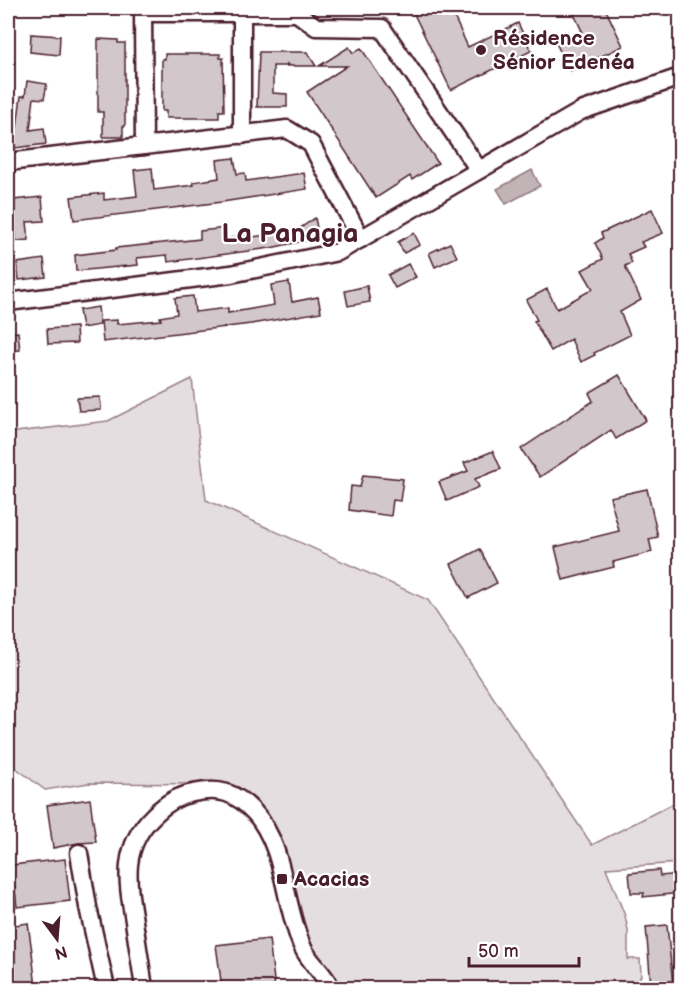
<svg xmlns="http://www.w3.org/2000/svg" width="688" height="996" viewBox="0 0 688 996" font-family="'Balsamiq Sans',sans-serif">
	<rect width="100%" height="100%" fill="#fff"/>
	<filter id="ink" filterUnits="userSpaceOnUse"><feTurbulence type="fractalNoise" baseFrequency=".0167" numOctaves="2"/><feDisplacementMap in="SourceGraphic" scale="12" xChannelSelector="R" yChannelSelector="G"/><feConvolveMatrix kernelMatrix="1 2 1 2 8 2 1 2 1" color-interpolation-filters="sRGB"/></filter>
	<g filter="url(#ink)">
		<path fill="#e5dee0" stroke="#987e86" stroke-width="1.5" d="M192,379l14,121 222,100 164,245 88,-45v63l-74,5 19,48 3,14v29h12l1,16 -5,13h-293l-28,-25 -17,-25 -16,-89 -14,-35 -29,-27 -39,-3 -111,-1 -44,7 -37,-28v-329l100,-12z"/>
		<path fill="#c1b3b6" stroke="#91787e" stroke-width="1.5" d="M532,170l8,16 -34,18 -9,-15z"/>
		<g fill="#d2c7cb" stroke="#4a1f2b" stroke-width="1.5">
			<path d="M411,8h39l18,39 50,-24 13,28 -80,39z"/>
			<path d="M571,8h34l18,38 -53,25 -14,-28 26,-12z"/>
			<path d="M31,34l29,2 -1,19 -29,-3z"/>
			<path d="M98,39l20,1v3h7v83h-2v11h-20v-25h-5z"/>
			<path d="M349,47l4,6 8,-5 77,115 -26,17 -2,-4 -34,22 -69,-106 40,-26h-28z"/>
			<path d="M259,52h48l9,14h-27l-2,-2v2h-14v27l14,1v13h-30z"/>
			<path d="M165,54h55v4h3l1,53h-5v7h-53v-7h-4v-52h3z"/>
			<path d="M27,81l20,3 -3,15 -10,-1 -4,32 14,-2 2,16 -31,4 -3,-21h5l4,-31h4z"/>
			<path d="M234,158l3,16 8,-1 1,8 58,-8 3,16 -85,13 -148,18 -3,-23 33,-4v7l33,-4 -3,-26 18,-2 2,22 40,-5 -1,-3 26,-4 -2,-18z"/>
			<path d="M42,197l2,24 -17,1 2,18 -13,1 -3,-41z"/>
			<path d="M652,209l11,24 -22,9 3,5 -16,7 4,9 -7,3 16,34 -21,12 10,23 -36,18 1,2 -14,7 -10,-23 -20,12 -17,-30 3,-1 -11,-20 21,-11 10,20 36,-20 -11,-19 21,-11 -8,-16 8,-5 -2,-5z"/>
			<path d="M315,218l4,20 -49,10 -102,14 -1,-7 -30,3 1,7 -62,6 -1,-16 41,-5v-2l84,-9v-8l26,-3 1,11 25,-5 1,3 38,-6 2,2z"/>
			<path d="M414,233l6,12 -16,8 -6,-11z"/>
			<path d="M450,243l7,14 -22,10 -6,-14z"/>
			<path d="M44,259l2,18 -27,3 -2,-17z"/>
			<path d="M408,264l8,13 -21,11 -7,-13z"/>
			<path d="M289,282l3,20 26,-5 3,15 -70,12 -148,18 -2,-21 16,-1v4l44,-4 -1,-3 17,-3 -2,-16 18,-2 2,16 33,-4v5l46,-8 -3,-20z"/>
			<path d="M367,286l3,16 -22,4 -3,-15z"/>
			<path d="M98,307l2,18 -18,3 -3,-18z"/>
			<path d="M76,327l1,16 -29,1 -1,-15z"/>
			<path d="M18,332l2,18 -12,1v-18z"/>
			<path d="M619,375l27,45 -30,19 -5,-9 -71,47 -19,-28 72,-48 -4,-8z"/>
			<path d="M100,397l1,13 -22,1 -2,-13z"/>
			<path d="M493,451l8,18 -26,10 4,8 -32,14 -8,-19 29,-11 -4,-8z"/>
			<path d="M363,475l40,4 -3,22 -7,-1 -2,16 -42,-6 2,-24 9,1z"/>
			<path d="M647,489l11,48 -9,2 3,13 -39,10 1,5 -51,13 -8,-33 64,-16 -9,-34z"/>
			<path d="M480,549l17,34 -29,15 -17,-34z"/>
			<path d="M90,799l6,43 -18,1 -25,5 -6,-43z"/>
			<path d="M65,859l5,42 -53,6 -5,-42z"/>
			<path d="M659,870l1,6 21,-2v19l-38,4 1,-4h-13l-2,-20z"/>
			<path d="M28,923l4,29 4,36h-14v-6l-14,1v-57z"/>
			<path d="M667,925l6,60 -22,1 -5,-59z"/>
			<path d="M269,939l6,49h-25l-1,-3 -27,3 -6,-43z"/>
		</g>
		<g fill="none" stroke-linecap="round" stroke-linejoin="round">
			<g stroke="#4a1f2b" stroke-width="21">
				<g id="minor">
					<path d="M242,135v-122"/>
					<path d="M144,146l-1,-133h154l19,14 66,1 97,142"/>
					<path d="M8,162l279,-33 24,15 50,95"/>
					<path d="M8,302l223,-28 107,-22 243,-141 99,-34"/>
					<path d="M79,853l9,54 18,81"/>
					<path d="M144,988c-3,-22 -7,-45 -10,-67 -7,-41 -13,-74 20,-106 11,-11 23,-19 39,-22 26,-6 42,-1 61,19 32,35 29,92 49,136 7,15 21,25 28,40"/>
				</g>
			</g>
			<use href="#minor" stroke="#fff" stroke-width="16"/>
		</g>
	</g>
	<g fill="#4a1f2b" stroke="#fff" stroke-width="2">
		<circle cx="481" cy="50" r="6"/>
		<rect x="276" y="873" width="12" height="12" rx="3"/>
	</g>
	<g text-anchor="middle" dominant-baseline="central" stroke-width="4.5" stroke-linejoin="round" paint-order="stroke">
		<g font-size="21" font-weight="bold" fill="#4a1f2b" stroke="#fff" text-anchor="start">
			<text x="493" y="38">Résidence<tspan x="493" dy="24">Sénior Edenéa</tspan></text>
			<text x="294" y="879">Acacias</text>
		</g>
		<g font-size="27" font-weight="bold" fill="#4a1f2b" stroke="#fff">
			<text x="290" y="234">La Panagia</text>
		</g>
	</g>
	<rect width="688" height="996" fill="none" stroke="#fff" stroke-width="30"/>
	<rect x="15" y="15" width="658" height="966" fill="none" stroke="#4a1f2b" stroke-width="2" filter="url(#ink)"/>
	<g transform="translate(57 939) rotate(164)" stroke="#ffffff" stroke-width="4.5" paint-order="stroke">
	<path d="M0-4.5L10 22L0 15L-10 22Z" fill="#4a1f2b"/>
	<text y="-9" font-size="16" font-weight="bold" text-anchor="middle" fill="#4a1f2b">N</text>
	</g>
	<path d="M469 957v9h110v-9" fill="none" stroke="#4a1f2b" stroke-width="3"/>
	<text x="478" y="957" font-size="18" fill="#4a1f2b" stroke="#ffffff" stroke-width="4.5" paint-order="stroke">50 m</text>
</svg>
